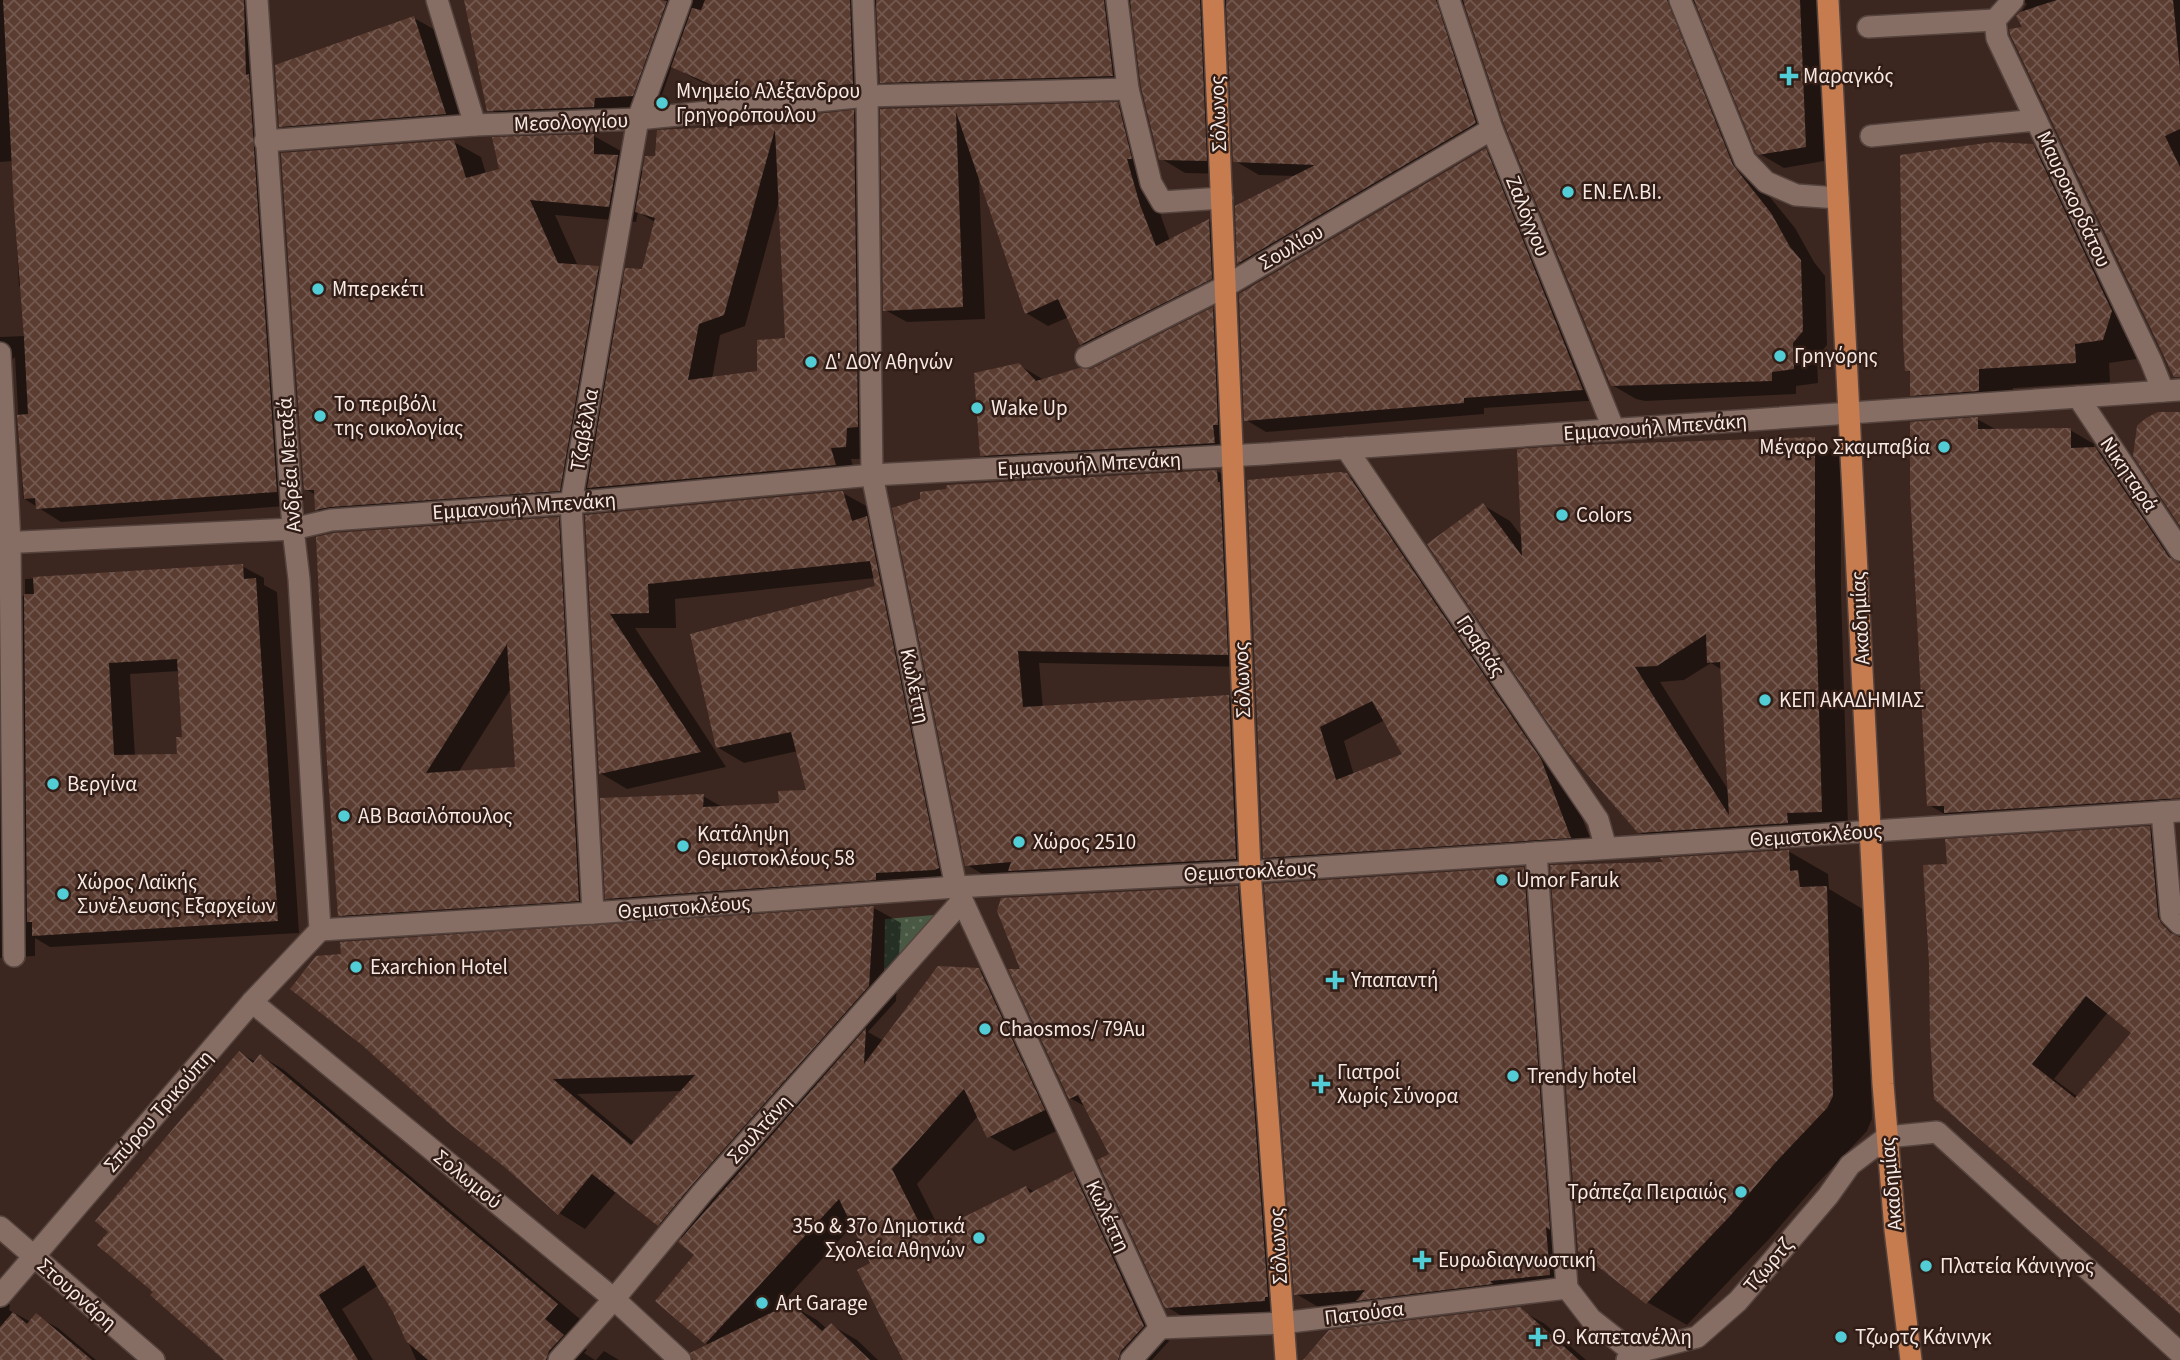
<svg xmlns="http://www.w3.org/2000/svg" width="2180" height="1360" viewBox="0 0 2180 1360" font-family="'Source Sans 3',sans-serif">
	<defs>
		<pattern id="grass-dots" width="8" height="8" patternUnits="userSpaceOnUse" patternTransform="scale(1.75)"><rect width="8" height="8" fill="#485843"/><path d="M2 2h.1M6 6h.1" fill="none" stroke="#63705e" stroke-width="1.8" stroke-linecap="round"/></pattern>
		<pattern id="building-cross-hatch" width="8" height="8" patternUnits="userSpaceOnUse" patternTransform="scale(1.75)"><rect width="8" height="8" fill="#5a3c31"/><path d="M0 0l8 8M0 8l8-8" fill="none" stroke="#72584f"/></pattern>
	</defs>
	<rect width="100%" height="100%" fill="#3c2720"/>
	<path fill="url(#grass-dots)" d="M934,915l-50,60 1,-56z"/>
	<g fill="#0007" fill-rule="evenodd">
		<path d="M0,0h267l33,505 -239,17 -38,-24 -8,-141 -3,3 -2,8 -10,147v-178l24,-1 -3,-49 -2,-1 -6,-125 -13,1z"/>
		<path d="M466,0h1358l6,160 -46,8 -24,-14 -63,-151 -4,3 64,175 38,47 19,34 11,14 2,69 -10,12 1,26 -22,3v8l-151,7 -9,-2 -24,-14 -147,-383 -5,9 40,126 -237,140 -24,-14 -2,-56 59,-31 -37,-1 -24,-14 -8,-160 -3,14 6,159 -45,-1 -25,-15 -28,-154 -4,11 9,74 -231,7 -25,-15 -4,-79 -3,12 3,83 -115,12 -65,-29 -25,-14 -15,43 -142,15 -24,-14z"/>
		<path d="M2021,0h159v366l-162,-350 9,-12z"/>
		<path d="M414,18l23,13 30,95 -164,13 -23,-13z"/>
		<path d="M1117,104l23,13 8,53 14,49 8,22 39,-20 22,13 2,57 -129,66 -22,-13 -13,-27 -21,9 -22,-13 -47,-134 6,140 -78,3 -22,-12 -3,-200z"/>
		<path d="M854,112l21,12 -8,335h-16l5,17 -246,23 -20,-11 -3,17 -244,20 -27,-16v-14l-11,-6 149,-347 27,15 5,17 108,-38 27,15v7l23,14 13,-14 2,-26 144,-7 -11,-6zM779,201l8,138 -29,34 -46,6 8,-44 25,-9zM638,212l17,10 -12,49 -18,12 -27,-15 -20,-2 -23,-51 81,7z"/>
		<path d="M2032,146l35,20 79,165 -9,28 -28,4 1,19 -97,6v22l-66,5 -35,-20v-22l-6,-3z"/>
		<path d="M1486,150l20,12 96,238 -118,8v6l-218,18 -20,-12z"/>
		<path d="M1213,309l23,13 1,134 -232,12 -23,-13 37,-90 25,15 48,-9z"/>
		<path d="M1977,419l20,11h73l24,14v5l25,14 61,91v231h-9v28l-218,6 -24,-14z"/>
		<path d="M1814,439l27,15v137l7,235 -181,22 -28,-16 -156,-327 27,16 13,17zM1711,663l11,7 7,121 -69,-109 24,-2z"/>
		<path d="M1217,471l22,13 11,183 -211,-4 4,45 186,-11 22,13 7,161 -269,7 -22,-13 -20,-374z"/>
		<path d="M1347,475l25,14 193,285 30,77 -306,20 -25,-14zM1385,720l19,35 -50,20 -10,-34z"/>
		<path d="M843,493l27,15 95,375 -331,31 -27,-16 96,-102 21,12 57,-3 27,-13 -10,-41 -54,12 -27,-16 160,-160 -2,-9 -200,21 1,29h-41l91,139 -99,22 -27,-16 -13,-257z"/>
		<path d="M558,519l24,14 20,381 -238,14 -24,-13zM512,687l5,82 -59,4z"/>
		<path d="M242,566l22,12v7l13,7 22,341 -249,14 -15,-9v18l-35,2v-376l25,15v-18zM180,671l4,68 -5,16 -44,1 -5,-82z"/>
		<path d="M2150,828l24,14 6,72v397l-244,-213 12,-233zM2108,1012l25,21 -55,64 -24,-18z"/>
		<path d="M1788,851l40,23 1,15 37,22 6,208 -5,12 -52,55 -45,52 -83,87 -40,-23 20,-438z"/>
		<path d="M1523,869l25,14 26,405 -254,20 -24,-14z"/>
		<path d="M1237,887l24,14 27,413 -98,7 -23,-14 -55,-153 -26,-47 -16,-9 -48,-127z"/>
		<path d="M874,908l27,15 -5,78 -28,31 16,9 94,-72 26,15 65,141 -55,26 -25,-15 -11,-20 -61,68 23,46 86,-43 9,5 38,-19 26,15 70,153 -17,19h-247l-32,-96 -20,-39 -81,89 19,-9 26,15 10,9 4,-4 26,15 21,20h-154l-18,-17 -9,-89 -13,-15 -25,-15 -42,-33 -32,38 -26,-16 -51,-45 -56,-44zM683,1091l-48,52 -58,-49z"/>
		<path d="M239,1053l17,9 5,-6 23,14 296,249 -12,15 19,16 -3,3 11,7h-179l-21,-49 -16,-26 -37,24 31,51h-145z"/>
		<path d="M0,1295l10,10 -1,5 22,12 5,-6 22,12 38,32h-96z"/>
		<path d="M1519,1309l26,15 41,36h-281z"/>
		<path d="M604,1351l15,9h-23z"/>
	</g>
	<g fill="url(#building-cross-hatch)" fill-rule="evenodd">
		<path d="M3,0h241l2,75 3,-1 28,418 -241,17 -1,-11 -11,1 -7,-84 11,-1 -4,-76 -10,-131z"/>
		<path d="M464,0h197l6,1 -34,95 -38,2 -1,9 -107,4z"/>
		<path d="M705,0h145l3,84 -116,12 -66,-29 21,-59 9,2z"/>
		<path d="M876,0h228l9,76 -233,7z"/>
		<path d="M1130,0h70l7,161 -48,-1 -18,-73z"/>
		<path d="M1226,0h210l40,123 -239,141 -2,-58 80,-41 -82,-3z"/>
		<path d="M1463,0h204l66,165 38,48 19,34 11,13 2,71 -10,12 1,26 -22,3v9l-161,5 -107,-262z"/>
		<path d="M1694,0h106l6,147 -48,8 -2,-2z"/>
		<path d="M2057,0h116l7,70v59l-15,7 15,31v210h-6l-164,-343 -1,-5 13,-2 -6,-11 4,-4z"/>
		<path d="M414,16l32,98 -167,13 -4,-62z"/>
		<path d="M1118,102l14,57h-5l13,46 16,41 53,-27 3,60 -132,66 -22,-46 -33,15 -69,-202 7,195 -80,4 -3,-202z"/>
		<path d="M854,110l4,317 -11,1 -1,19 -15,1 5,17 -249,23 38,-220 17,1 13,-51 -20,-6 10,-56h10l2,-26 143,-7 -14,-6zM775,129l10,209 -28,2v31l-69,9 11,-56 25,-9z"/>
		<path d="M594,134v20l24,1 -9,52 -79,-7 28,63 41,3 -39,225 -230,16 -15,3 -1,-20h-10l-23,-337 173,-13 12,38 33,-9 -7,-32z"/>
		<path d="M1993,142l40,2 79,167 -9,29 -28,4 1,19 -97,6v22l-69,5v-25h-5l-2,-30 -3,-186z"/>
		<path d="M1486,148l97,242 -119,8v5l-220,18 -5,-127z"/>
		<path d="M1213,307l5,118h-5l2,18 -235,13 -6,-83 45,-10 17,18 43,-13 12,1z"/>
		<path d="M2158,412h22v114l-47,-70 4,-30 9,-8z"/>
		<path d="M1978,417v12l93,-1v20l24,-1 74,110 11,6v235l-236,15v-7h-17l-17,-316v-68z"/>
		<path d="M1815,437v138l7,237 -35,1 1,10 -150,10 -72,-83 -139,-206 56,-41 39,53 -5,-107 62,-4zM1706,634l1,29 13,-1 9,153 -94,-148 22,-1z"/>
		<path d="M1217,470l1,12h2l8,173 -210,-4 5,56 206,-12 7,164 -228,12 3,-9 -46,4 -73,-358 28,-9v-7l26,-3 1,-4z"/>
		<path d="M1340,472l7,1 194,286 30,79 -308,20 -16,-378zM1372,701l30,53 -66,26 -16,-53z"/>
		<path d="M843,491l9,30 15,-5 72,352 -5,2 -58,3v7l-271,19 -5,-101 104,-4 -1,13 76,-4 -1,-12 28,-1 -15,-58 -75,16 -26,-114 185,-48 -5,-25 -222,23 1,29 -39,1 91,138 -102,22 -14,-259z"/>
		<path d="M559,517l20,384 -241,15 -11,-153 -11,-226 17,-4zM507,644l8,123 -89,6z"/>
		<path d="M243,564l1,15 12,-1 22,343 -246,15v-14h-5l-3,-328h10l-1,-17zM177,659l5,78h-6l1,17 -63,1 -5,-92z"/>
		<path d="M2150,826l8,91 4,7 9,9 9,4v377l-246,-215 -4,-63 -1,-73 -6,-98 24,-1 -2,-25zM2086,996l45,37 -56,65 -43,-34z"/>
		<path d="M1789,850l1,21 8,-1 2,17 27,-1 6,210 -6,12 -52,55 -45,53 -84,88 -68,-53 -28,-386 113,-3 -3,-4z"/>
		<path d="M1524,867l26,363 -4,-3 4,48 -60,6 3,3 -137,17 9,-11 -71,5 -30,-411z"/>
		<path d="M1238,886l30,411h-3v4l-100,7 -68,-148 12,-6 -31,-59 -9,4 -61,-130h12l-23,-58 4,-13z"/>
		<path d="M874,906l-5,80 -177,199 -34,41 -66,-52 -34,41 -51,-46 -56,-44 -89,-80 -72,-56 26,-33 25,-2 -1,-12zM695,1075l-64,70 -78,-66z"/>
		<path d="M938,966l41,2 66,142 -58,28 -23,-49 -72,80 34,67 100,-50 4,7 43,-22 71,155 -23,25 -3,9h-215l-46,-90 13,-7 -31,-64 -134,145 -50,-43 39,-46 -16,-13 188,-214 -2,36z"/>
		<path d="M239,1051l14,12 7,-9 298,250 -13,15 19,16 -15,16 -3,9h-118l-22,-19 -13,-29 -29,-47 -45,30 39,65h-134l-74,-65 3,-3 -56,-47 11,-13 -13,-11z"/>
		<path d="M791,1303l31,28 9,-8 39,37h-177l-3,-7z"/>
		<path d="M1520,1307l59,53h-276l26,-30z"/>
		<path d="M13,1312l14,12 9,-11 56,47h-92v-33z"/>
	</g>
	<g fill="none" stroke-linecap="round" stroke-linejoin="round">
		<g stroke="#55433d" stroke-width="24">
			<g id="minor">
				<path d="M257,0l36,529 6,50 21,351"/>
				<path d="M437,0l38,125"/>
				<path d="M863,0l4,96 5,379 84,412 204,441"/>
				<path d="M1117,0l11,89 23,94 11,19 60,-4"/>
				<path d="M1449,0l43,129 122,301"/>
				<path d="M1680,0l65,160 21,22 30,13 42,3"/>
				<path d="M2013,0l-18,20 2,18 39,82"/>
				<path d="M1868,27l127,-7"/>
				<path d="M1871,136l165,-16 115,241 12,30"/>
				<path d="M265,141l210,-16 163,-6 229,-23 261,-7"/>
				<path d="M0,353l10,190 4,413"/>
				<path d="M1086,357l140,-71 266,-157"/>
				<path d="M2078,397l102,153"/>
				<path d="M1346,448l252,372 8,28"/>
				<path d="M0,543l293,-14 38,-9 240,-17 301,-28 392,-21 916,-64"/>
				<path d="M2162,812l9,103 9,9"/>
				<path d="M1536,853l31,435"/>
				<path d="M593,913l-22,-410 67,-384 43,-119"/>
				<path d="M320,930l273,-17 363,-26 290,-15 934,-61"/>
				<path d="M252,1002l362,297 66,61"/>
				<path d="M0,1227l154,133"/>
				<path d="M1567,1288l24,31 43,34 3,7"/>
				<path d="M0,1296l252,-294 68,-72"/>
				<path d="M1160,1328l122,-5 285,-35"/>
				<path d="M559,1360l55,-61 88,-106 260,-292"/>
				<path d="M1131,1360l29,-32"/>
				<path d="M1627,1360l7,-7 63,-16 41,-36 90,-105 22,-31 37,-28 50,-5 243,221"/>
			</g>
		</g>
		<g stroke="#55433d" stroke-width="24">
			<g id="major">
				<path d="M1213,0l37,871 36,489"/>
				<path d="M1828,0l55,1084 12,146 16,130"/>
			</g>
		</g>
		<use href="#minor" stroke="#866e65" stroke-width="21"/>
		<use href="#major" stroke="#c67c4f" stroke-width="21"/>
	</g>
	<g fill="#52ccd5" stroke="#311d16" stroke-width="2.5">
		<path d="M1785.5 65.5h7v7h7v7h-7v7h-7v-7h-7v-7h7z"/>
		<circle cx="662" cy="103" r="7"/>
		<circle cx="1568" cy="192" r="7"/>
		<circle cx="318" cy="289" r="7"/>
		<circle cx="1780" cy="356" r="7"/>
		<circle cx="811" cy="362" r="7"/>
		<circle cx="977" cy="408" r="7"/>
		<circle cx="320" cy="416" r="7"/>
		<circle cx="1944" cy="447" r="7"/>
		<circle cx="1562" cy="515" r="7"/>
		<circle cx="1765" cy="700" r="7"/>
		<circle cx="53" cy="784" r="7"/>
		<circle cx="344" cy="816" r="7"/>
		<circle cx="1019" cy="842" r="7"/>
		<circle cx="683" cy="846" r="7"/>
		<circle cx="1502" cy="880" r="7"/>
		<circle cx="63" cy="894" r="7"/>
		<circle cx="356" cy="967" r="7"/>
		<path d="M1331.5 969.5h7v7h7v7h-7v7h-7v-7h-7v-7h7z"/>
		<circle cx="985" cy="1029" r="7"/>
		<circle cx="1513" cy="1076" r="7"/>
		<path d="M1317.5 1073.5h7v7h7v7h-7v7h-7v-7h-7v-7h7z"/>
		<circle cx="1741" cy="1192" r="7"/>
		<circle cx="979" cy="1238" r="7"/>
		<path d="M1418.5 1249.5h7v7h7v7h-7v7h-7v-7h-7v-7h7z"/>
		<circle cx="1926" cy="1266" r="7"/>
		<circle cx="762" cy="1303" r="7"/>
		<path d="M1534.5 1326.5h7v7h7v7h-7v7h-7v-7h-7v-7h7z"/>
		<circle cx="1841" cy="1337" r="7"/>
	</g>
	<g text-anchor="middle" dominant-baseline="central" stroke-width="5" stroke-linejoin="round" paint-order="stroke">
		<g font-size="21" fill="#f6e8e3" stroke="#311d16" text-anchor="start">
			<text x="1803" y="76">Μαραγκός</text>
			<text x="676" y="91">Μνημείο Αλέξανδρου<tspan x="676" dy="24">Γρηγορόπουλου</tspan></text>
			<text x="1582" y="192">ΕΝ.ΕΛ.ΒΙ.</text>
			<text x="332" y="289">Μπερεκέτι</text>
			<text x="1794" y="356">Γρηγόρης</text>
			<text x="825" y="362">Δ' ΔΟΥ Αθηνών</text>
			<text x="334" y="404">Το περιβόλι<tspan x="334" dy="24">της οικολογίας</tspan></text>
			<text x="991" y="408">Wake Up</text>
			<text x="1930" y="447" text-anchor="end">Μέγαρο Σκαμπαβία</text>
			<text x="1576" y="515">Colors</text>
			<text x="1779" y="700">ΚΕΠ ΑΚΑΔΗΜΙΑΣ</text>
			<text x="67" y="784">Βεργίνα</text>
			<text x="358" y="816">ΑΒ Βασιλόπουλος</text>
			<text x="697" y="834">Κατάληψη<tspan x="697" dy="24">Θεμιστοκλέους 58</tspan></text>
			<text x="1033" y="842">Χώρος 2510</text>
			<text x="1516" y="880">Umor Faruk</text>
			<text x="77" y="882">Χώρος Λαϊκής<tspan x="77" dy="24">Συνέλευσης Εξαρχείων</tspan></text>
			<text x="370" y="967">Exarchion Hotel</text>
			<text x="1351" y="980">Υπαπαντή</text>
			<text x="999" y="1029">Chaosmos/ 79Au</text>
			<text x="1337" y="1072">Γιατροί<tspan x="1337" dy="24">Χωρίς Σύνορα</tspan></text>
			<text x="1527" y="1076">Trendy hotel</text>
			<text x="1727" y="1192" text-anchor="end">Τράπεζα Πειραιώς</text>
			<text x="965" y="1226" text-anchor="end">35ο &amp; 37ο Δημοτικά<tspan x="965" dy="24">Σχολεία Αθηνών</tspan></text>
			<text x="1438" y="1260">Ευρωδιαγνωστική</text>
			<text x="1940" y="1266">Πλατεία Κάνιγγος</text>
			<text x="776" y="1303">Art Garage</text>
			<text x="1552" y="1337">Θ. Καπετανέλλη</text>
			<text x="1855" y="1337">Τζωρτζ Κάνινγκ</text>
		</g>
		<g font-size="21" fill="#f6e8e3" stroke="#311d16">
			<text transform="translate(1218 114) rotate(-92)">Σόλωνος</text>
			<text transform="translate(571 122) rotate(-2)">Μεσολογγίου</text>
			<text transform="translate(2074 199) rotate(65)">Μαυροκορδάτου</text>
			<text transform="translate(1528 216) rotate(68)">Ζαλόγγου</text>
			<text transform="translate(1291 247) rotate(-30)">Σουλίου</text>
			<text transform="translate(1655 427) rotate(-4)">Εμμανουήλ Μπενάκη</text>
			<text transform="translate(584 430) rotate(-80)">Τζαβέλλα</text>
			<text transform="translate(1089 464) rotate(-3)">Εμμανουήλ Μπενάκη</text>
			<text transform="translate(289 465) rotate(-94)">Ανδρέα Μεταξά</text>
			<text transform="translate(2129 474) rotate(56)">Νικηταρά</text>
			<text transform="translate(524 506) rotate(-4)">Εμμανουήλ Μπενάκη</text>
			<text transform="translate(1860 618) rotate(-93)">Ακαδημίας</text>
			<text transform="translate(1481 646) rotate(56)">Γραβιάς</text>
			<text transform="translate(1242 680) rotate(-92)">Σόλωνος</text>
			<text transform="translate(915 686) rotate(78)">Κωλέττη</text>
			<text transform="translate(1816 835) rotate(-4)">Θεμιστοκλέους</text>
			<text transform="translate(1250 871) rotate(-3)">Θεμιστοκλέους</text>
			<text transform="translate(684 907) rotate(-4)">Θεμιστοκλέους</text>
			<text transform="translate(158 1111) rotate(-49)">Σπύρου Τρικούπη</text>
			<text transform="translate(759 1129) rotate(-48)">Σουλτάνη</text>
			<text transform="translate(468 1179) rotate(39)">Σολωμού</text>
			<text transform="translate(1891 1184) rotate(-95)">Ακαδημίας</text>
			<text transform="translate(1108 1216) rotate(65)">Κωλέττη</text>
			<text transform="translate(1278 1246) rotate(-93)">Σόλωνος</text>
			<text transform="translate(1768 1265) rotate(-50)">Τζωρτζ</text>
			<text transform="translate(77 1294) rotate(41)">Στουρνάρη</text>
			<text transform="translate(1364 1313) rotate(-7)">Πατούσα</text>
		</g>
	</g>
</svg>
